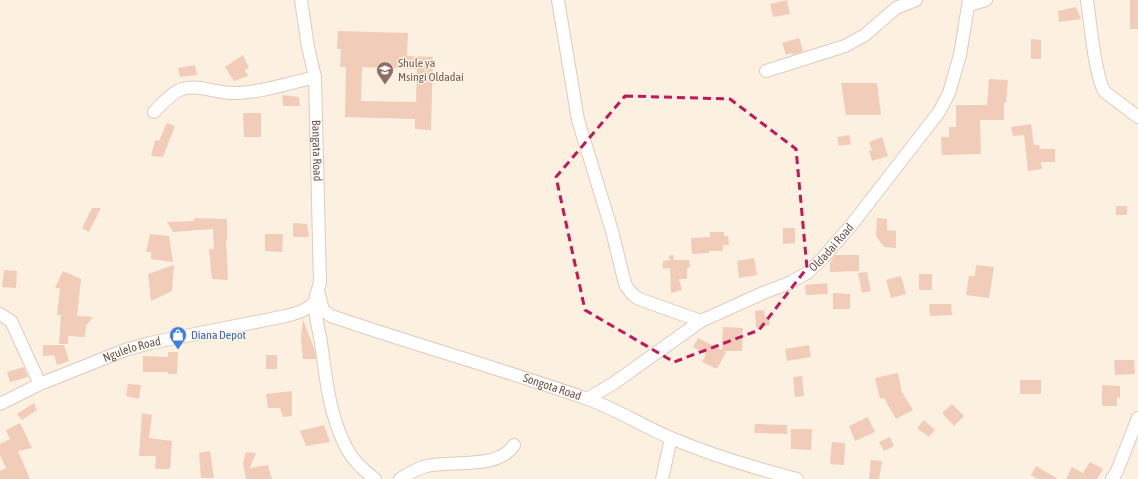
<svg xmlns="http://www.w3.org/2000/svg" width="1138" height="479" viewBox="0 0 1138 479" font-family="'Asap Condensed',sans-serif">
	<rect width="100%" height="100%" fill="#fcf0e0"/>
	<g fill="#f1ccb8" fill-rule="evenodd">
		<path d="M787,0l3,14 -17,3 -3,-13z"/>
		<rect x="1130" y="0" width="8" height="29"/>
		<path d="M1076,7l5,12 -22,3 -1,-11z"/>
		<path d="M338,31l70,2 -1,23 26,1 -2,73 -16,-1v-10l-70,-2 1,-50h-6l1,-18h-4zM362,67l55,2 -1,33 -55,-1z"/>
		<path d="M799,38l4,13 -10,4 -1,-2 -6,2 -4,-12z"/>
		<path d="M1031,39l10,1v19h-10z"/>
		<path d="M243,55l6,13 -4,2 3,6 -14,5 -9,-14z"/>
		<path d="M195,65l2,10 -17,2 -2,-9z"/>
		<path d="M989,79l19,1 -2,23h-2v17h-24l1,34 -39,1 -1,-18h8v-10h7v-22h31z"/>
		<path d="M841,83h36l4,32h-35z"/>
		<path d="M282,95l17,2 1,9h-17z"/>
		<path d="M243,113h18v24h-17z"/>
		<path d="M167,123l8,3 -12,31 -12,-1 4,-16 4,1z"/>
		<path d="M1031,124l3,21h5l1,4h15v13h-14l1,7 -14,2 -4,-36 -11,1 -2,-9z"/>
		<path d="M849,135l2,9 -12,2 -2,-9z"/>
		<path d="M882,137l6,19 -16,5 -3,-10 3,-1 -3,-8z"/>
		<rect x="1116" y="206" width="11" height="9"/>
		<path d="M92,208h9l-12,24 -7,-4z"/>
		<path d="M194,218l33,1v21h-1l2,40 -16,-1 -3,-30h5l-1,-20 -40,3 -6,-10 27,-1z"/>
		<path d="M877,218l10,1v11l9,1v17l-12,-1 -8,-11z"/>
		<path d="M293,223l14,1 2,13h-16z"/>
		<path d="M783,228h12v15l-12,1z"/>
		<path d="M710,232h14v4h4l1,9h-6v6h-14v2l-17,1 -1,-16 19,-1z"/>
		<path d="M150,234l19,2 4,26 -22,-3v-7h-5z"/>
		<path d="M265,234h18l-1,18 -17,-1z"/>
		<path d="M673,255l1,5h15l1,7 -3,1v11h-8l3,11 -11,3 -1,-25 -7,1v-8l7,-1 -1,-4z"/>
		<path d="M835,255h24v16l-29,1v-10z"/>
		<path d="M754,258l3,17 -18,3 -2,-17z"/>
		<path d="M174,265l-2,26 -21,10 -3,-27z"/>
		<path d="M976,265l18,2 -5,31 -23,-3 3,-19h6z"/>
		<path d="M4,270l13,1 -1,17 -14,-1z"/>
		<path d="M63,271l18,8 -4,37 16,1 -7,9 -1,11 -17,-1v8h-9l2,-29h-4l3,-27h-5z"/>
		<path d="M867,272l4,19 -9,2 -4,-20z"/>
		<rect x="919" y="274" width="13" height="16"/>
		<path d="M901,276l5,18 -15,4 -5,-18z"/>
		<path d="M827,283l1,11 -22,1 -1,-10z"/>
		<path d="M833,293l17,1v15h-17z"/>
		<path d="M929,304h22l1,11 -22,1z"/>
		<path d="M764,310l1,7h4l1,8 -14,3 -1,-17z"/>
		<path d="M303,320l11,28 2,11h-13l-2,-22z"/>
		<path d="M723,327l20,1 -1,23h-18l2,1 -9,17 -15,-7 4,-8 -13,-7 5,-9 24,12z"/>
		<path d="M43,345h21l5,16 -12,4 -3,-10 -11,1z"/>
		<path d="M809,345l2,12 -24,4 -2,-12z"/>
		<path d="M168,352h10l-1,22h-9v-2h-25v-16l25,1z"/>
		<rect x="266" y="355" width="11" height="14"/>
		<path d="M1114,360h20l1,14 -20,1z"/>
		<path d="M24,367l4,10 -18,5 -3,-10z"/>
		<path d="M898,373l4,19 11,18 -17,9 -12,-21 -4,1 -5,-21z"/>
		<path d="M802,376l2,20 -9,1 -2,-20z"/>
		<rect x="1020" y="380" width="21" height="14"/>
		<path d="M128,384l13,1 -2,14 -13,-3z"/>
		<path d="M1102,385l18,1v12l-3,-1v9h-15z"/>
		<path d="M292,391v25l-9,1 -3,-9h-12l-2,-14z"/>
		<path d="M34,403l3,7 -15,10 -5,-6z"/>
		<path d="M952,404l12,12 -10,10 -12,-13z"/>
		<path d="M142,413l10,2 -3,23 23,3 -2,28h-15l1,-13h-17z"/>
		<path d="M868,417l7,15 -20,9 -6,-15z"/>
		<path d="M924,420l11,10 -6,7 -12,-9z"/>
		<path d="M20,423l12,25 -14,3 12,28h-30v-8l6,-3 -6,-13v-11l10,-5 -4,-9z"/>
		<path d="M755,424l32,1v9l-33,-1z"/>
		<path d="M324,425l6,17 -24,4 -6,-15z"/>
		<path d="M791,429h21l-1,21 -20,-1z"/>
		<path d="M890,437l4,9 -10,5 -5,-9z"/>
		<path d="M832,442l13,1 -1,22 -14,-1z"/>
		<path d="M210,451l4,27h-13l-2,-25z"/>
		<path d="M246,452l10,1 -6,15 18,-3 4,14h-26l-3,-16z"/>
		<path d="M871,460l11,1 -3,18h-10z"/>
		<path d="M1090,462l13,7 -6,10h-31l6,-12 11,6z"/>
		<path d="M1036,466l22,13h-21l-6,-4z"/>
	</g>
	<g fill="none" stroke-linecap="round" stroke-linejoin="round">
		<g stroke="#dfcbbc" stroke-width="14">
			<g id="minor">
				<path id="s1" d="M301,0l7,47 7,30 5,206c-2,6 -5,14 -5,21 0,13 4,26 6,39 5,35 8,70 24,102 6,14 18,25 30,34"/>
				<path d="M558,0l20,120 34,111 11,45 3,10 6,8 7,5 62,22"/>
				<path d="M1087,0c3,19 8,79 18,92l33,25"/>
				<path d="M969,5l17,-5"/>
				<path d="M766,71l79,-25 20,-11 31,-27 20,-8"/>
				<path d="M154,112c8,-8 17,-19 28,-23 18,-5 36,5 55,4 26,-1 53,-10 78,-16"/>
				<path id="s2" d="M318,291l5,19 8,6c85,29 170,53 254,82 30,10 57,28 86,40 40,17 83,30 126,41"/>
				<path d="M0,314l11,7 29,63"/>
				<path id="s3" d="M587,399l27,-16 87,-62 62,-28 26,-10 18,-10 15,-14 31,-36 86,-111 10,-19 11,-38 9,-55"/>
				<path id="s4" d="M0,404l40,-20 85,-34 25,-7 136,-27c11,-3 20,-5 29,-14"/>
				<path d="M400,479c8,-5 17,-11 27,-13 26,-6 71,4 87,-21"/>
				<path d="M662,479l9,-41"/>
				<path d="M1112,479l5,-8 21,-53"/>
			</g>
		</g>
		<use href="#minor" stroke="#fff" stroke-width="12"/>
	</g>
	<path fill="none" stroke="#c2185b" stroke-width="3" stroke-dasharray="8 5" stroke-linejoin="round" d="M625,96l105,3 66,50 11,119 -48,62 -85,32 -89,-52 -29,-133z"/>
	<defs>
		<g id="school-pin" transform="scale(0.9)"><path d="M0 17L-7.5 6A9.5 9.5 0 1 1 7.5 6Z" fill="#8d6e63" stroke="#fff4e5"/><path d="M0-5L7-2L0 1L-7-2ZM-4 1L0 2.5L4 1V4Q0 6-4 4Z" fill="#fff"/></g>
		<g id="shop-pin" transform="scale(0.9)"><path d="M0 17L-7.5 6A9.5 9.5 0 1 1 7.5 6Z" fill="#3f7fe0" stroke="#fff4e5"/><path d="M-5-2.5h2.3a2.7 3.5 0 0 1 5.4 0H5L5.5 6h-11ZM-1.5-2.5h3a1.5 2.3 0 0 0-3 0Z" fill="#fff"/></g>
	</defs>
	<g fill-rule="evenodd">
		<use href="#school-pin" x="385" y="70"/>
		<use href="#shop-pin" x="178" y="335"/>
	</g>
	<g text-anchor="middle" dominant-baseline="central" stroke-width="3" stroke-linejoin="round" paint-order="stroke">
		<g font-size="12" fill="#785e54" stroke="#fff4e5" text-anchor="start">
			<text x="398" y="63">Shule ya<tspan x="398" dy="14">Msingi Oldadai</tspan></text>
		</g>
		<g font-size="12" fill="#725548" stroke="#fff4e5">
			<text stroke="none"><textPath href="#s1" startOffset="152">Bangata Road</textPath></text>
			<text stroke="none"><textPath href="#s3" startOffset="290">Oldadai Road</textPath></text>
			<text stroke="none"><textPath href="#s4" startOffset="143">Ngulelo Road</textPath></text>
			<text stroke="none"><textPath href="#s2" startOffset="262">Songota Road</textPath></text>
		</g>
		<g font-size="12" fill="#366cbe" stroke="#fff4e5" text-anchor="start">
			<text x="191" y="335">Diana Depot</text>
		</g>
	</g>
</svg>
